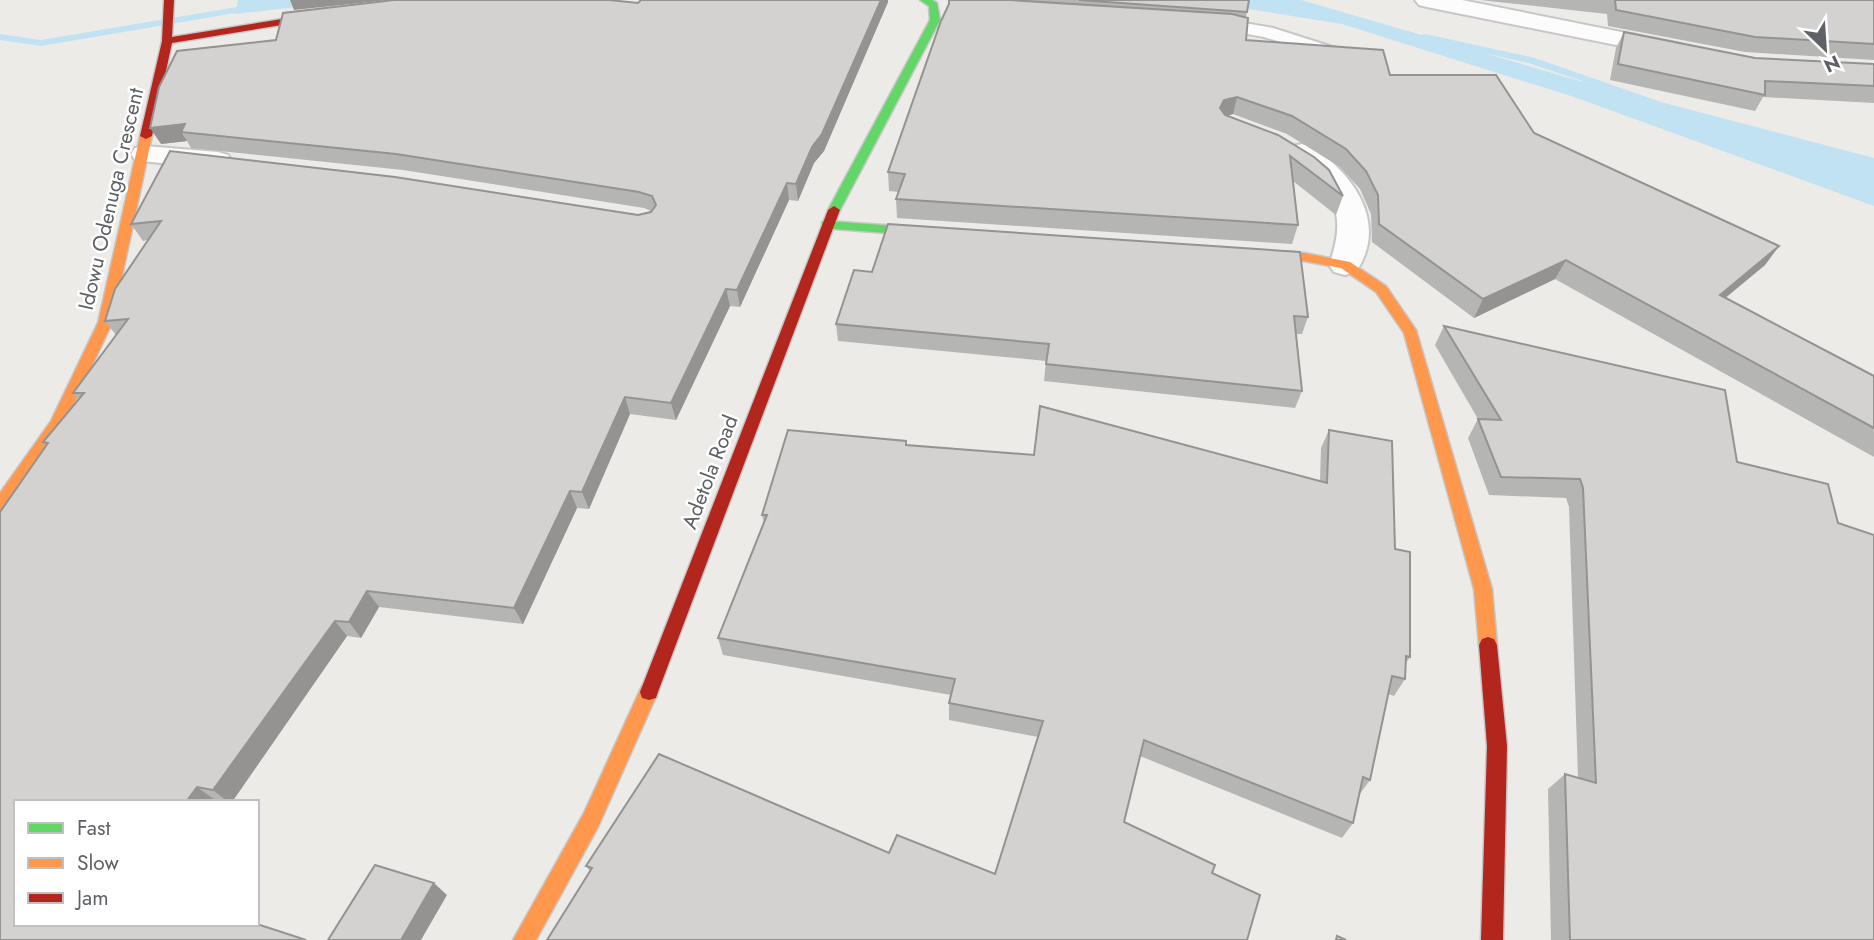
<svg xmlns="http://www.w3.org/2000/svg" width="1874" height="940" viewBox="0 0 1874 940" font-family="Jost,sans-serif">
	<rect width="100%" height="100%" fill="#ecebe8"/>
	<g fill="#c1e2f2">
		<path d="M238,0h119l-121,14z"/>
		<path d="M1191,0h110l272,79 301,79v48l-300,-109 -232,-73z"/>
	</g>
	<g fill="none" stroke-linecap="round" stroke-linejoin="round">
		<g fill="#c1e2f2" fill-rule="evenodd">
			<path d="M278,0h22l-5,3 -254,43 -41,-6v-6l41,6z"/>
			<path d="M1425,34l110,24 126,44 -9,2 -124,-41 -107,-24v-4z"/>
		</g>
		<g stroke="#c7c7c7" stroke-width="4">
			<path id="lane" d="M1209,17l64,11 72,23 3,4 -9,5 -75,-23 -61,-11 -3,-4 3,-4z"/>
		</g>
		<g stroke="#c7c7c7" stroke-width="4">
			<g id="street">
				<path d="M1415,0h47l209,42 9,2 3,5 -3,5 -9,2 -244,-49 -8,-2z"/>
				<path d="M1302,144c15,3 26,13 36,24 29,29 43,67 18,104l-11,3 -11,-3 -5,-7c13,-37 13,-62 -17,-90 -8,-8 -18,-14 -24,-23l4,-6z"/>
				<path d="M145,146l73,6 10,3 4,6 -4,6 -10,3 -83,-10 -4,-6 4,-6z"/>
			</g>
		</g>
		<g stroke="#c6c7c7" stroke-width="3">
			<g id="fast">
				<path d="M920,0h12l5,3 3,17 -100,190 -6,4 -4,-1 -2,-3 102,-190 -1,-14z"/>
				<path d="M826,221l113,8 6,4 -6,4 -117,-9v-6z"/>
			</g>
		</g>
		<g stroke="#c6c7c7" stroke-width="3">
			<g id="slow">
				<path d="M146,133l6,3 -40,187 -47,100 -59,87 -6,2v-19l51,-72 47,-98 42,-187z"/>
				<path d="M1250,250l54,3 46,9 36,24 30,44 76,259 5,56 -3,6 -6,2 -6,-2 -3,-6 -5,-56 -70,-256 -28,-41 -35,-24 -37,-7 -59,-4 -1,-3z"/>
				<path d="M649,684l7,2 2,6 -60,135 -62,113h-23l71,-127 58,-127z"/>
			</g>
		</g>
		<g stroke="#c6c7c7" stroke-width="3">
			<g id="jam">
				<path d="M164,0h10l-2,37 159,-26 5,3 -5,3 -159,26 -20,93 -6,3 -6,-3 22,-95z"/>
				<path d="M834,206l6,4 -182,482 -2,6 -7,2 -7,-2 -2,-6 188,-482z"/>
				<path d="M1488,637l6,2 3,6 10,101 -4,194h-22l6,-194 -8,-101 3,-6z"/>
			</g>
		</g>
		<use href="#lane" fill="#fcfcfc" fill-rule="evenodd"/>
		<use href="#street" fill="#fcfcfc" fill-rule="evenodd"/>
		<use href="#fast" fill="#63d668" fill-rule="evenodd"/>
		<use href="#slow" fill="#ff974d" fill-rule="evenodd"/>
		<use href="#jam" fill="#b3261e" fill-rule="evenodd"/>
	</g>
	<g fill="#b5b5b4">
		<path d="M949,0h300l-3,17v23l144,35 144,58 245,113 -14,19 -40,33 149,78v81l-319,-178 -81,39 -102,-76 -1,-28 -11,-25 -20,-22 -53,-33 -54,-20 -6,2 51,19 65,61 -7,19 -43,-34 5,44 -6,19 -395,-26 -1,-19 3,-7 -10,-1 -1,-19 61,-167z"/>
		<path d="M1480,0h394v60l-129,-8 -137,-26 -1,-12z"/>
		<path d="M888,2l-64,149 -10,12 -16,38 -9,-1 -49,107 -10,-1 -54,114 -46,-6 -41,95 -12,-1 -54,116 -144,-17 -18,31 -14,-2 -115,166h-10l-7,-2 -2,2h-197l-16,138 46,-495 -3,-3 36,-43 -6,-6 43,-58 -11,-14 43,-81 -5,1 -12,-17 39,-73 468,64 13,-4 -7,-3 -241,-38 -212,-22 -4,-7 -26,3 115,-104 362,-37z"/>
		<path d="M1624,32l131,26 119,6v39l-111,-6 -8,14 -145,-31 6,-32z"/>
		<path d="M854,270l454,47 -6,17h-6l6,57 -7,17 -251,-27 2,-20 -208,-20 -2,-17z"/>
		<path d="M1444,326l293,136 137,478h-323l-3,-151 17,-15 13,4 -9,-271 -3,-9 -77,-3 -21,-57 10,-19 -43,-74z"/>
		<path d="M1329,430l66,119 15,108 -4,6 -1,16 -11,17 -6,-2 -18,86 -11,15 -6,28 -11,15 -202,-82 -16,66 88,51 35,67 -657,-69 -4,-5 303,-13 106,21 43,-137 -89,-17v-17l2,-8 -228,-40 -5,-17 46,-115 -2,-8 144,-74v4l414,36 1,-33z"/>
	</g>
	<g fill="#949392">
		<path d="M290,0h99l-95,10z"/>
		<path d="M881,0h7v2l-64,149 -10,12 -16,38 -2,-17z"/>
		<path d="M1237,97l-4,17 -13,4v-10l4,-8z"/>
		<path d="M185,124l-4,8 6,9 -26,3 -11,-16z"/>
		<path d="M787,183l2,17 -49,107 -3,-17z"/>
		<path d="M1779,246l-14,19 -59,49 14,-19z"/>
		<path d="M1566,260l-11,19 -81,39 9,-19z"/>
		<path d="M726,289l4,17 -54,114 -5,-17z"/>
		<path d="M625,397l5,17 -41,95 -7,-17z"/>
		<path d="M570,491l7,17 -54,116 -9,-16z"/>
		<path d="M367,591l12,16 -18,31 -12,-16z"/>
		<path d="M335,621l12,15 -115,166h-4l-15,-12z"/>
		<path d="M197,787l18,13 -2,2h-27z"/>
		<path d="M434,883l13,12 -26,45h-20z"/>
	</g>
	<g fill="#d3d2d1" stroke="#949392" stroke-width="2">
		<path d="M394,0h215l29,3 3,-3h240l-59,134 -10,13 -16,37 -9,-1 -50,107 -11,-1 -55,114 -46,-6 -43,95 -12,-1 -56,117 -147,-17 -18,31 -14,-1 -122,169 -16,-3 -11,15h-170v122h241l49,16h-306v-428l48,-69 -5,-1 41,-49h-11l55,-74 -23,2 10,-32 46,-68 -30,3 39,-73 225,26 243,38 13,-3 5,-7 -4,-9 -13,-4 -243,-38 -215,-22 4,-8 -35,4 9,-41 18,-36 99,-11 7,-27z"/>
		<path d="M949,0h61l222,14 16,4 -2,22 137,10 7,25h106l38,58 245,113 -59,49 154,81v52l-308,-168 -83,39 -104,-75 -1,-29 -12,-24 -20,-22 -54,-33 -55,-19 -13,3 -4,8 5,7 53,20 36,22 15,13 14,26 -53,-40 8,69 -402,-26 9,-25 -17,-2 53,-151 8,-17z"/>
		<path d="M1079,0h170l-2,12z"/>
		<path d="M1615,0h259v44l-119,-7 -139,-27z"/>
		<path d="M1624,32l131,26 119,6v22l-109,-5v14l-147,-31z"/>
		<path d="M888,224l412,28 8,65 -14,-1 8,75 -256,-27 3,-20 -213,-20 18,-54 18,2z"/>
		<path d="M1444,326l281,64 12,72 91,22 10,39 36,12v405h-304l-5,-166 31,9 -13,-295 -3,-9 -79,-2 -23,-58 23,1z"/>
		<path d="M1040,406l287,77 2,-53 63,11 3,108 15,3v105l-4,-1 -1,23 -13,-3 -22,104 -7,-3 -10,46 -209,-83 -20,82 91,43 -3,8 48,22 -13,45h-700l45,-72 -6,-2 73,-112 230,99 8,-18 98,39 48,-153 -94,-18 6,-24 -237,-41 49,-123h-5l26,-85 118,11v4l128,10z"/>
		<path d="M375,865l59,18 -33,57h-73z"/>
		<path d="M1337,936l9,4h-10z"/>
	</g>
	<g text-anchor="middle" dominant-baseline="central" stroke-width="5" stroke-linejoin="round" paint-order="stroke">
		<g font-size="21" fill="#5e6165" stroke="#fff">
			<text transform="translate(111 199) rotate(-77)">Idowu Odenuga Crescent</text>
			<text transform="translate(710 472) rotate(-69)">Adetola Road</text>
		</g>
	</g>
	<rect x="14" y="800" width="245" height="126" fill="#ffffff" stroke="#bfc0c1" stroke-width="2"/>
	<rect x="28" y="823" width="35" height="10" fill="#63d668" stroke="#bfc0c1" stroke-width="2"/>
	<text x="77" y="835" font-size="21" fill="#5e6165">Fast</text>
	<rect x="28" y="858" width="35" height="10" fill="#ff974d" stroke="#bfc0c1" stroke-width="2"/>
	<text x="77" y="870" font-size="21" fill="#5e6165">Slow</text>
	<rect x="28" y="893" width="35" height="10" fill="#b3261e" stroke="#bfc0c1" stroke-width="2"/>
	<text x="77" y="905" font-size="21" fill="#5e6165">Jam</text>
	<g transform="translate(1825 49) rotate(155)" stroke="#ffffff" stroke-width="5" paint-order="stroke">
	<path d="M0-5L12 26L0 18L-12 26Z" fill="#5e6165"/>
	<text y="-10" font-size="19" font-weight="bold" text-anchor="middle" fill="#5e6165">N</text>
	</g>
</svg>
